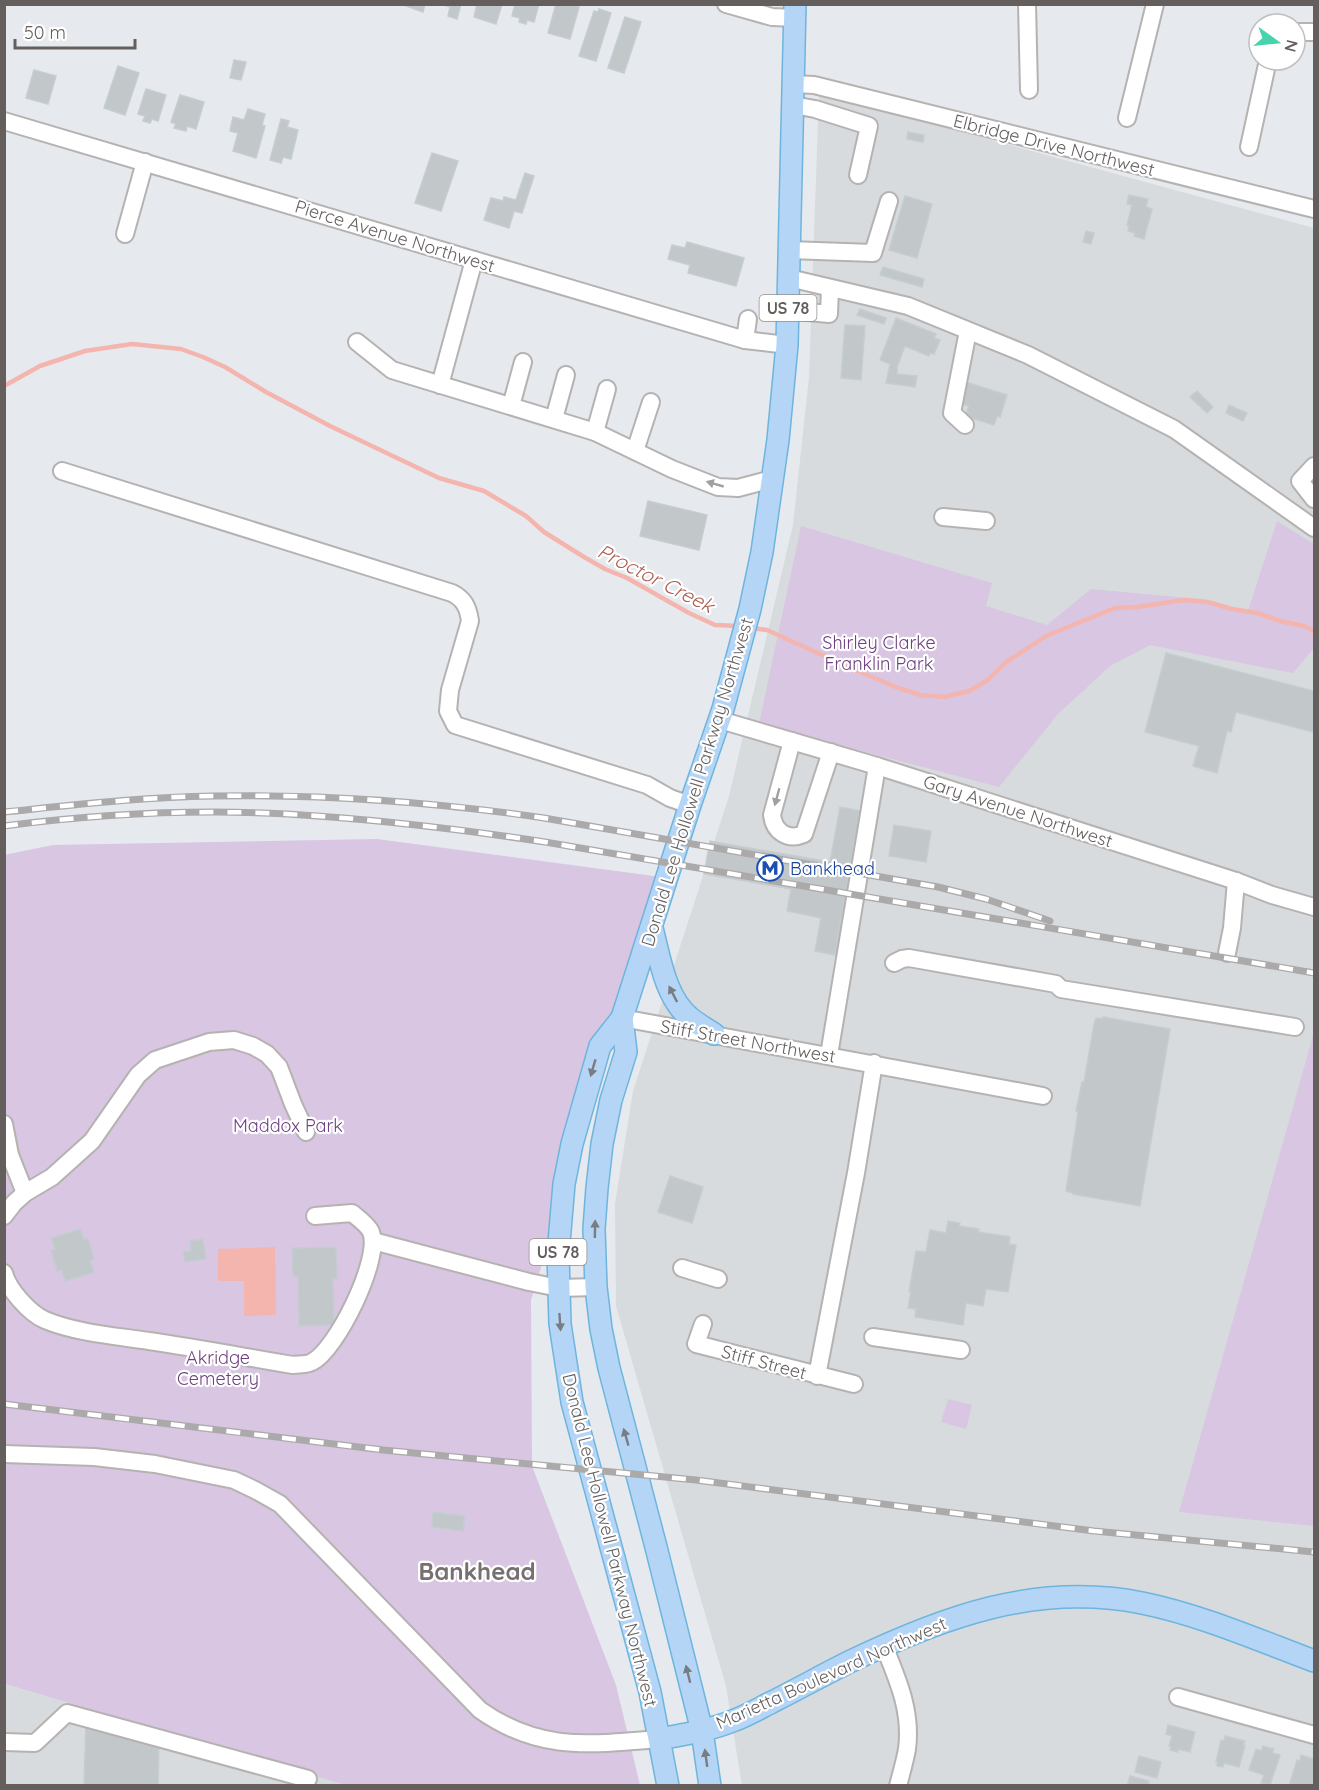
<svg xmlns="http://www.w3.org/2000/svg" width="1319" height="1790" viewBox="0 0 1319 1790" font-family="Quicksand,sans-serif">
	<rect width="100%" height="100%" fill="#e6eaee"/>
	<g fill="#d8dbdd">
		<path d="M819,93l495,135v1557l-572,1 -16,-100 -110,-380 -1,-102 18,-113 96,-295 64,-271 16,-148z"/>
		<path d="M4,1684l198,58 267,43h-464z"/>
	</g>
	<g fill="#d8c6e2">
		<path d="M1277,521l37,23v104l-21,25 -143,-28 -40,21 -52,48 -59,73 -240,-63 42,-198 191,57 -6,23 61,19 44,-36 108,10 49,12z"/>
		<path d="M377,839l284,38 -130,423 1,166 84,219 24,100h-294l-341,-101 -1,-829 49,-10z"/>
		<path d="M1314,1032v494l-135,-14z"/>
		<path d="M948,1399l24,6 -6,24 -25,-7z"/>
	</g>
	<path fill="#f4b5af" d="M275,1247l1,68 -32,1v-35h-26v-32z"/>
	<g fill="none" stroke-linecap="round" stroke-linejoin="round">
		<g stroke="#f4b5af" stroke-width="4.5">
			<path d="M4,386l36,-20 45,-15 47,-7 49,5 22,8 22,10 41,25 64,34 109,52 45,13 42,25 18,16 40,25 21,12 22,9 62,35 26,12 25,1"/>
			<path d="M751,628l16,2 86,39 45,19 23,7 23,2 25,-6 19,-11 17,-17 41,-27 69,-28 22,-1 47,-7 24,2 24,7 25,4 23,8 24,5 10,5"/>
		</g>
	</g>
	<g fill="#c2c7c9" stroke="#c5cdd2" stroke-width="1.5">
		<path d="M401,4h24l-2,8z"/>
		<path d="M441,4h20l-4,15 -9,-3 2,-9z"/>
		<path d="M477,4h25l-6,20 -22,-7z"/>
		<path d="M515,4h24l-5,18 -7,-2 -1,4 -7,-2 1,-4 -8,-2z"/>
		<path d="M556,4h16l7,3 -9,32 -22,-6z"/>
		<path d="M599,9l12,4 -15,48 -17,-5 15,-45 4,1z"/>
		<path d="M625,17l16,5 -17,51 -16,-5z"/>
		<path d="M234,60l12,2 -5,18 -11,-2z"/>
		<path d="M118,66l21,7 -14,42 -21,-7z"/>
		<path d="M34,70l22,6 -8,28 -22,-6z"/>
		<path d="M146,89l20,6 -8,26 -6,-2 -2,4 -7,-2 2,-5 -7,-2z"/>
		<path d="M180,95l24,7 -8,27 -9,-3 -1,5 -12,-3 2,-4 -5,-2z"/>
		<path d="M248,109l17,5 -3,11 3,1 -9,32 -23,-7 5,-18 -8,-2 3,-14 11,3z"/>
		<path d="M281,119l8,2 -2,6 11,3 -7,29 -8,-2 -2,6 -11,-3z"/>
		<path d="M908,132l16,3 -1,7 -16,-3z"/>
		<path d="M432,153l26,8 -17,50 -26,-8z"/>
		<path d="M525,173l9,3 -12,37 -8,-2 -5,17 -25,-8 7,-22 12,3 1,-4 12,3z"/>
		<path d="M1129,195l19,4 -2,8 6,2 -8,30 -10,-3 1,-3 -7,-2 1,-5 -2,-1 5,-20 -5,-1z"/>
		<path d="M905,196l27,8 -15,54 -28,-8z"/>
		<path d="M1086,231l8,2 -3,11 -8,-2z"/>
		<path d="M687,242l57,16 -8,28 -48,-13 2,-8 -22,-6 4,-14 13,3z"/>
		<path d="M883,267l41,12 -2,8 -42,-12z"/>
		<path d="M860,309l26,9 -2,6 -27,-9z"/>
		<path d="M896,318l40,16 -2,4 6,2 -6,14 -4,-1 -1,3 -24,-10 -8,21v7l20,2 -2,11 -29,-4 4,-19 -10,-4z"/>
		<path d="M845,325l20,1 -4,54 -20,-2z"/>
		<path d="M966,382l41,13 -7,22 -3,-1 -3,9 -29,-9 4,-10 -10,-3z"/>
		<path d="M1197,391l16,16 -6,6 -17,-16z"/>
		<path d="M1229,405l18,8 -4,8 -17,-8z"/>
		<path d="M648,501l59,14 -8,35 -59,-14z"/>
		<path d="M1166,653l148,38v34l-1,7 -77,-20 -5,20 -4,-1 -10,42 -24,-7 6,-20 -54,-14z"/>
		<path d="M840,807l20,4 -25,144 -20,-4 6,-33 -34,-7 4,-22 -87,-15 6,-33 120,21z"/>
		<path d="M894,825l37,6 -5,31 -37,-6z"/>
		<path d="M1103,1017l67,12 -30,177 -67,-12v-1l-7,-2 10,-65 2,-15h-2l6,-29h2l10,-58 2,-6 7,1z"/>
		<path d="M670,1176l33,11 -11,36 -34,-11z"/>
		<path d="M948,1221l12,2 -1,3 20,3 -1,3 32,5 -1,7 7,1 -8,47 -22,-3 -3,17 -17,-3 -3,22 -48,-8 1,-8 -8,-1 3,-16h-2l7,-41 10,1 4,-22 16,3z"/>
		<path d="M81,1229l3,11 4,-2 6,21 -4,2 4,11 -29,9 -3,-11 -5,1 -6,-21 4,-1 -4,-11z"/>
		<path d="M203,1239l3,20 -21,3 -2,-10 8,-1 -1,-10z"/>
		<path d="M336,1247l1,31h-4l1,47 -35,1 -1,-50h-5l-1,-28z"/>
		<path d="M433,1512l32,4 -2,15 -31,-4z"/>
		<path d="M86,1722l73,20 -1,44h-74z"/>
		<path d="M1168,1725l27,7 -5,20 -12,-3v3l-8,-2 1,-3 -2,-1 3,-10 -6,-2z"/>
		<path d="M1225,1736l20,5 -2,5h2l-6,21 -15,-4 -1,4 -6,-1 1,-4h-2l5,-22 3,1z"/>
		<path d="M1263,1746l11,3 -2,4 8,2 -10,30 -9,-2 3,-8 -15,-5 7,-21 5,2z"/>
		<path d="M1301,1755l13,4v20l-1,7h-24l8,-26 3,1z"/>
		<path d="M1139,1756l22,6 -4,16 -22,-6z"/>
		<path d="M1130,1776l19,5 -1,5h-21z"/>
	</g>
	<g fill="none" stroke-linecap="round" stroke-linejoin="round">
		<g stroke="#b6b2b1" stroke-width="20">
			<g id="minor">
				<path d="M726,4l46,13 23,1"/>
				<path d="M1027,4l2,86"/>
				<path d="M1295,32h19"/>
				<path d="M793,84l21,1 500,124"/>
				<path d="M793,105l22,4 54,17 -11,49"/>
				<path d="M1127,118l28,-114"/>
				<path d="M4,121l741,219 42,5"/>
				<path d="M1249,147l19,-87"/>
				<path d="M125,234l20,-72"/>
				<path d="M789,250l84,3 16,-52"/>
				<path d="M789,278l119,28 120,49 146,74 140,99"/>
				<path d="M788,310l41,4 1,-26"/>
				<path d="M745,340l3,-21"/>
				<path d="M357,342l35,28 203,62 77,37 46,18 20,1 34,-9"/>
				<path d="M440,385l34,-125"/>
				<path d="M511,406l12,-44"/>
				<path d="M554,419l12,-44"/>
				<path d="M965,425l-13,-12 16,-82"/>
				<path d="M595,432l12,-43"/>
				<path d="M635,451l16,-49"/>
				<path d="M1314,466l-14,15 14,18"/>
				<path d="M62,471l390,122c12,6 16,14 18,28l-20,69 -2,21 7,14 192,60 23,13 20,7"/>
				<path d="M943,517l43,4"/>
				<path d="M720,720l157,46 359,115 36,14 42,12"/>
				<path d="M792,741l-20,74c2,17 16,26 32,19l27,-82"/>
				<path d="M1227,953l5,-25 4,-47"/>
				<path d="M894,963l8,-4 7,-1 147,26 5,5 234,38"/>
				<path d="M622,1018l421,78"/>
				<path d="M829,1055l48,-289"/>
				<path d="M4,1124l6,31 15,38"/>
				<path d="M4,1216l10,-13 11,-10 27,-16 40,-36 46,-66 17,-15 54,-18 25,-2 19,6 14,8 12,13 14,37 13,28"/>
				<path d="M373,1241l156,41 30,6 37,-1"/>
				<path d="M682,1268l36,11"/>
				<path d="M4,1273c4,16 25,40 41,47 31,13 71,16 104,21 48,7 96,16 144,24 6,-1 14,0 19,-3 24,-11 70,-104 59,-130 -3,-7 -13,-14 -19,-19l-37,3"/>
				<path d="M703,1324l-7,20 158,40"/>
				<path d="M873,1337l88,13"/>
				<path d="M817,1376l39,-203 18,-110"/>
				<path d="M4,1454l90,3 61,7 79,16 21,10 25,14 200,206c61,43 111,34 180,29"/>
				<path d="M884,1646c14,34 28,66 23,103 -2,12 -6,25 -9,37"/>
				<path d="M1178,1697l136,38"/>
				<path d="M4,1742l31,1 32,-30 241,66"/>
			</g>
		</g>
		<g stroke="#6db5df" stroke-width="24">
			<g id="major">
				<path d="M652,928c8,31 13,69 38,90 8,6 16,11 24,16"/>
				<path d="M622,1018l4,34 -15,48 -9,44 -5,44 -3,41 2,58 5,42 8,39 47,179 46,184 8,55"/>
				<path d="M660,1739c26,-5 51,-9 75,-19 13,-5 25,-12 37,-18 26,-13 51,-27 77,-40 94,-45 187,-80 293,-59 59,12 116,37 172,58"/>
				<path d="M668,1786l-18,-94 -78,-290 -12,-78 -2,-70 6,-70 8,-40 28,-98 22,-28 68,-213 33,-96 27,-100 12,-57 16,-112 9,-95 8,-341"/>
			</g>
		</g>
		<use href="#minor" stroke="#fff" stroke-width="16"/>
		<use href="#major" stroke="#b4d5f5" stroke-width="21"/>
		<g stroke="#aba9a9" stroke-width="7">
			<g id="rail">
				<path d="M4,812c70,-7 139,-15 209,-16 111,-2 222,6 331,22l394,69 48,12 64,22"/>
				<path d="M4,826c93,-12 189,-17 283,-12 86,5 172,15 258,28l769,131"/>
				<path d="M4,1404l379,46 313,30 398,51 220,21"/>
			</g>
		</g>
		<use href="#rail" stroke="#fff" stroke-width="4.5" stroke-dasharray="14" stroke-linecap="butt"/>
	</g>
	<defs><path id="oneway-solid" d="M-6-.8H1V-3.2L6.5 0L1 3.2V.8H-6Z" transform="scale(1.5)"/></defs>
	<g fill="#a29f9e">
		<use href="#oneway-solid" transform="translate(715 484) rotate(-164)"/>
		<use href="#oneway-solid" transform="translate(777 797) rotate(105)"/>
	</g>
	<g fill="#787c83">
		<use href="#oneway-solid" transform="translate(673 994) rotate(-117)"/>
		<use href="#oneway-solid" transform="translate(593 1068) rotate(106)"/>
		<use href="#oneway-solid" transform="translate(595 1229) rotate(-89)"/>
		<use href="#oneway-solid" transform="translate(560 1322) rotate(86)"/>
		<use href="#oneway-solid" transform="translate(626 1437) rotate(-106)"/>
		<use href="#oneway-solid" transform="translate(688 1674) rotate(-104)"/>
		<use href="#oneway-solid" transform="translate(706 1758) rotate(-98)"/>
	</g>
	<defs>
		<g id="metro-ring" transform="scale(1.35)"><circle r="9.5" fill="#fff" stroke="#1a4fb4" stroke-width="1.5"/><path d="M-5.5 5V-5H-3L0 0L3-5H5.5V5H3V-.5L0 4L-3-.5V5Z" fill="#1a4fb4"/></g>
	</defs>
	<g fill-rule="evenodd">
		<use href="#metro-ring" x="770" y="868"/>
	</g>
	<g text-anchor="middle" dominant-baseline="central" stroke-width="4.5" stroke-linejoin="round" paint-order="stroke">
		<g fill="#fff" stroke="#928f8e" stroke-width="1.5">
			<rect x="759.5" y="295" width="57" height="26" rx="4.5"/>
			<rect x="529.5" y="1239" width="57" height="26" rx="4.5"/>
		</g>
		<g font-size="16" font-weight="bold" fill="#645f5d">
			<text x="788" y="308">US 78</text>
			<text x="558" y="1252">US 78</text>
		</g>
		<g font-size="18" fill="#645f5d" stroke="#fff">
			<text transform="translate(1054 145) rotate(14)">Elbridge Drive Northwest</text>
			<text transform="translate(395 236) rotate(17)">Pierce Avenue Northwest</text>
			<text transform="translate(697 782) rotate(-73)">Donald Lee Hollowell Parkway Northwest</text>
			<text transform="translate(1018 811) rotate(18)">Gary Avenue Northwest</text>
			<text transform="translate(748 1041) rotate(10)">Stiff Street Northwest</text>
			<text transform="translate(764 1362) rotate(15)">Stiff Street</text>
			<text transform="translate(610 1540) rotate(76)">Donald Lee Hollowell Parkway Northwest</text>
			<text transform="translate(831 1673) rotate(-24)">Marietta Boulevard Northwest</text>
		</g>
		<g font-size="18" fill="#6d4080" stroke="#fff">
			<text x="879" y="642">Shirley Clarke<tspan x="879" dy="21">Franklin Park</tspan></text>
			<text x="288" y="1125">Maddox Park</text>
			<text x="218" y="1357">Akridge<tspan x="218" dy="21">Cemetery</tspan></text>
		</g>
		<g font-size="18" fill="#164399" stroke="#fff" text-anchor="start">
			<text x="790" y="868">Bankhead</text>
		</g>
		<g font-size="20" font-style="italic" fill="#ac6152" stroke="#fff">
			<text transform="translate(656 578) rotate(27)">Proctor Creek</text>
		</g>
		<g font-size="24" font-weight="bold" fill="#76706f" stroke="#fff">
			<text x="477" y="1571">Bankhead</text>
		</g>
	</g>
	<rect width="1319" height="1790" fill="none" stroke="#645f5d" stroke-width="12"/>
	<g transform="translate(1277 42) rotate(105)"><circle r="28" fill="#ffffff" stroke="#c1bfbe" stroke-width="1.5"/>
	<path d="M0-4.5L10 22L0 15L-10 22Z" fill="#46d3ad"/>
	<text y="-9" font-size="16" font-weight="bold" text-anchor="middle" fill="#645f5d">N</text>
	</g>
	<path d="M15 39v9h120v-9" fill="none" stroke="#645f5d" stroke-width="3"/>
	<text x="24" y="39" font-size="18" fill="#645f5d" stroke="#ffffff" stroke-width="4.5" paint-order="stroke">50 m</text>
</svg>
